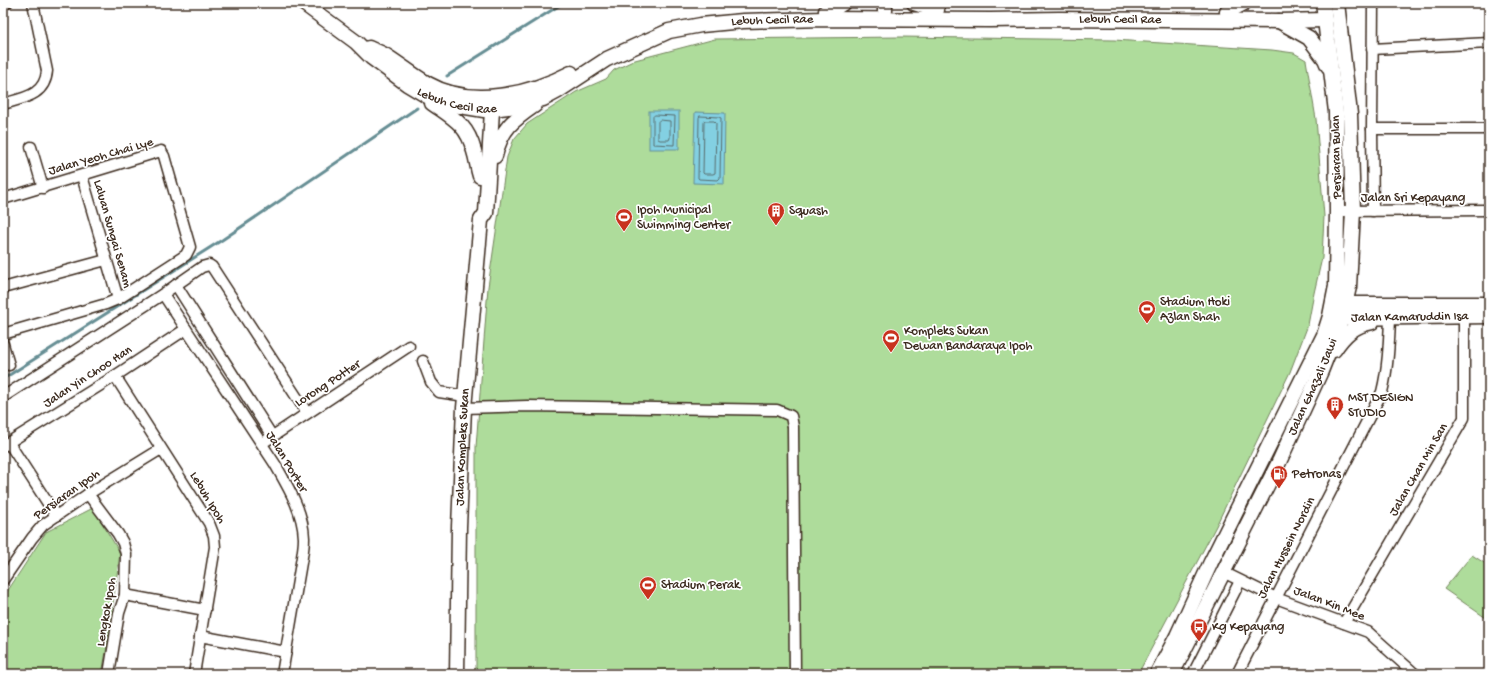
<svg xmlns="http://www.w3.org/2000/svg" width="1492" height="677" viewBox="0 0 1492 677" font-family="'Gochi Hand',sans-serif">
	<rect width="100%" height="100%" fill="#fff"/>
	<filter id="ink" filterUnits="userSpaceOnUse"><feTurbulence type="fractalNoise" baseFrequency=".025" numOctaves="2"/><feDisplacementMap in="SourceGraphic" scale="8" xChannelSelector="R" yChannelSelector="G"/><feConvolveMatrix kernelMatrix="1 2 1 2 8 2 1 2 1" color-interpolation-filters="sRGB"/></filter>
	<g filter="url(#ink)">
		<g fill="#aedc9b" stroke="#74835c">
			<path d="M901,37l213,3 158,10 22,3 12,7 10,59 8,97 -2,42 -8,35 -6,32 -18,47 -74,154 -78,148h-662v-227l12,-160 19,-130 7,-18 13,-15 49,-32 30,-13 8,-9 21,-10 80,-21z"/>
			<path d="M93,508l27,45 -13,93 -5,28h-92l-7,-11v-65l43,-66z"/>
			<path d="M1472,555l17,11v54l-45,-31z"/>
		</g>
		<g fill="#83d0e2" stroke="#668e94">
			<rect x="649" y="111" width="30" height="38"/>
			<path d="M695,112l30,1 -1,71 -31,-1z"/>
		</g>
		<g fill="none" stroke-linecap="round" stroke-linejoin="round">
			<g stroke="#586c6c" stroke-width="1">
				<path d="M655,115l20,1 -1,29 -21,-1v-27z"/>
				<path d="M700,116l19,1 2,1 -1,60 -2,2 -19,-1 -1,-1 1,-60z"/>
				<path d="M660,120l10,1v17l-1,2h-9l-2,-1v-17z"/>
				<path d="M705,121h9l2,2 -1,50 -2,1h-9l-1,-1 1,-50z"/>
			</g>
			<g stroke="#668e94" stroke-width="3">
				<path d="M447,76l113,-71 10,-2"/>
				<path d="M3,379l219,-139 195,-132"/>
			</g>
			<g stroke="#3b2a1e" stroke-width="13">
				<g id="street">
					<path d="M1373,3l-1,126 1,82"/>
					<path d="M3,4l4,-1"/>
					<path d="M1372,49l117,-6"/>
					<path d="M3,104c20,-6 42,-8 44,-33l-14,-68"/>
					<path d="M1372,129h117"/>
					<path d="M31,147l12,41"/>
					<path d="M82,176l36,123"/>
					<path d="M3,199l158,-48 3,5 26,91 -4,8 -68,44 -12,5 -103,30"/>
					<path d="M1337,211l152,-1"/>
					<path d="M176,285l96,151"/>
					<path d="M3,288l103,-28"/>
					<path d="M163,294l39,-27 7,-2 3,2 95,146"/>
					<path d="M3,344l6,21"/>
					<path d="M423,361l8,21 8,10 26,4"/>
					<path d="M115,376l94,147 5,13 1,11 -21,127"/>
					<path d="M3,397l160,-103 112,170c13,23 28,47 29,74 0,6 -1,13 -2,19l-20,117"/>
					<path d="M464,408l63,-2 250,4 14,6 2,11 2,247"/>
					<path d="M267,440l142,-94"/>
					<path d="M9,443l47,73"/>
					<path d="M3,446l112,-70 71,-47"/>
					<path d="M88,494l30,40 5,9 3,11 -1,41 -6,18 -10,61"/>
					<path d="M1223,572l53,26 92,34 47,42"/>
					<path d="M3,580l29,-42 11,-13 45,-31 73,-45"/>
					<path d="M125,595l80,15"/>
					<path d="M1344,623l120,-205v-102"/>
					<path d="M200,636l86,16"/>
					<path d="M1193,674l47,-93"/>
					<path d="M1237,674l145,-282c6,-24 7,-48 8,-73"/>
				</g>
			</g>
			<g stroke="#3b2a1e" stroke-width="17">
				<g id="secondary">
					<path id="s1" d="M303,3l53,39 16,16 35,26 20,12 27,9 30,5 33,-4 26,-7 15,-8 49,-32 62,-28 32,-6 42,-4 81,-2 166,1 69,-1 220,2 46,-1"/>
					<path d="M885,3v8"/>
					<path d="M914,3l23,7"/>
					<path d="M826,11l9,-3 8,-5"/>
					<path d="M1227,12l17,-9"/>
					<path d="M1279,21l30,17 16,21 3,7"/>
					<path d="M369,48c6,3 13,5 19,9 14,9 26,19 40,27 44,25 102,10 143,-11"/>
					<path d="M432,103c21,15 35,21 42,48 3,9 3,16 6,25"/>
					<path d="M495,156c6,-27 18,-36 40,-51"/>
					<path d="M1336,302l9,2h144"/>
					<path id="s2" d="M1333,316l9,2 147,-2"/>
					<path d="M1334,350c10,-15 20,-25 38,-28"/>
					<path id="s3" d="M457,674l2,-147 5,-119 17,-188 5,-7 6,-103"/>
					<path d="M1157,674l20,-38 34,-74 113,-227 6,-19 6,-30 1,-75 -1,-99 -13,-109"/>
					<path id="s4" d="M1172,674l107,-212 42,-91 21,-53 7,-31 4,-76 -3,-97 -13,-111"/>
				</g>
			</g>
			<use href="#street" stroke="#fff" stroke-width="10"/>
			<use href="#secondary" stroke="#fff" stroke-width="14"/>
		</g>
	</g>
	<defs>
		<g id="building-pin" transform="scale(0.9)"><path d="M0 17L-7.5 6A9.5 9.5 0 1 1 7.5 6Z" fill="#c8321e" stroke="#fff"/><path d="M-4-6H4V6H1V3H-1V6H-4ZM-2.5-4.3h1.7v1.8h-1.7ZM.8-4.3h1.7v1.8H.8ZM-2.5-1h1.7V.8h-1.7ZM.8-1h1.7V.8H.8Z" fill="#fff"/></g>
		<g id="stadium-pin" transform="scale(0.9)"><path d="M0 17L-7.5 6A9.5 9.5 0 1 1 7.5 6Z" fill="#c8321e" stroke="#fff"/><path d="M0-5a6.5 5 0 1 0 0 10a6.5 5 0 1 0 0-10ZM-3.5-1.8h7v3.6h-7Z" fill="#fff"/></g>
		<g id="fuel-pin" transform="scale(0.9)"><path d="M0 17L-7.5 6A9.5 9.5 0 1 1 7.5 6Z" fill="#c8321e" stroke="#fff"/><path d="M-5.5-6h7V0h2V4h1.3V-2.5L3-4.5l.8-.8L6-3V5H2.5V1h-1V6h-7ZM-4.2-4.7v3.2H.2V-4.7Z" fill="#fff"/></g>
		<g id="bus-pin" transform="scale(0.9)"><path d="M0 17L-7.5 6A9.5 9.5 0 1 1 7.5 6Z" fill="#c8321e" stroke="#fff"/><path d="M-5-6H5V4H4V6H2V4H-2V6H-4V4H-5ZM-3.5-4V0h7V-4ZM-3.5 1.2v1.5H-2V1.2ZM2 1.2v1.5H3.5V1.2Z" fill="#fff"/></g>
	</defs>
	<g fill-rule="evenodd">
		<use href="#building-pin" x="776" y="211"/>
		<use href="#stadium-pin" x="624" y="217"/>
		<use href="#stadium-pin" x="1147" y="309"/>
		<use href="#stadium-pin" x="891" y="338"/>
		<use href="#building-pin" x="1335" y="405"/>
		<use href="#fuel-pin" x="1279" y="474"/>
		<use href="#stadium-pin" x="648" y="585"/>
		<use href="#bus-pin" x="1199" y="627"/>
	</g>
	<g text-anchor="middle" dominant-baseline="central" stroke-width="3.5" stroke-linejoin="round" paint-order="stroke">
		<g font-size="13" fill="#3b2a1e" stroke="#fff">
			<text stroke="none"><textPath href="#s1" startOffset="870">Lebuh Cecil Rae</textPath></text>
			<text stroke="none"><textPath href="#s1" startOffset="522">Lebuh Cecil Rae</textPath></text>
			<text stroke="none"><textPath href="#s1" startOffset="186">Lebuh Cecil Rae</textPath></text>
			<text transform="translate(101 157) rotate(-16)">Jalan Yeoh Chai Lye</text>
			<text transform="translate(1337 157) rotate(-91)">Persiaran Bulan</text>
			<text x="1413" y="198">Jalan Sri Kepayang</text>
			<text transform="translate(112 234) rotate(74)">Laluan Sungai Senam</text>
			<text stroke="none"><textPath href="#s2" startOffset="77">Jalan Kamaruddin Isa</textPath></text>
			<text transform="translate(88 377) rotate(-33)">Jalan Yin Choo Han</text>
			<text transform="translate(328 384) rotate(-33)">Lorong Potter</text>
			<text stroke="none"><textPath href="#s4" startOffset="320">Jalan Ghazali Jawi</textPath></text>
			<text stroke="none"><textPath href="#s3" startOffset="227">Jalan Kompleks Sukan</textPath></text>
			<text transform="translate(286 462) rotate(59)">Jalan Porter</text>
			<text transform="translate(1419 470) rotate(-60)">Jalan Chan Min San</text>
			<text transform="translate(67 495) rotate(-35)">Persiaran Ipoh</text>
			<text transform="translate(207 498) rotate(59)">Lebuh Ipoh</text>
			<text transform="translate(1287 548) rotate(-63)">Jalan Hussein Nordin</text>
			<text transform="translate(1329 604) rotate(21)">Jalan Kin Mee</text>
			<text transform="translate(107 612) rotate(-80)">Lengkok Ipoh</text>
		</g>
		<g font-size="13" fill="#3b2a1e" stroke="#fff" text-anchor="start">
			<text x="637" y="210">Ipoh Municipal<tspan x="637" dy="15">Swimming Center</tspan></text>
			<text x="789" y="211">Squash</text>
			<text x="1160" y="302">Stadium Hoki<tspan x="1160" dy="15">Azlan Shah</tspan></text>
			<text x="904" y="331">Kompleks Sukan<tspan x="904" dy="15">Dewan Bandaraya Ipoh</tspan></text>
			<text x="1348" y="398">MST DESIGN<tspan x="1348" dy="15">STUDIO</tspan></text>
			<text x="1292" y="474">Petronas</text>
			<text x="661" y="585">Stadium Perak</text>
			<text x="1212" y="627">Kg Kepayang</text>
		</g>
	</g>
	<rect width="1492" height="677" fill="none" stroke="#fff" stroke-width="16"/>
	<rect x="8" y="8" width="1476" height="661" fill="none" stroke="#3b2a1e" stroke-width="1.5" filter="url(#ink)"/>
</svg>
